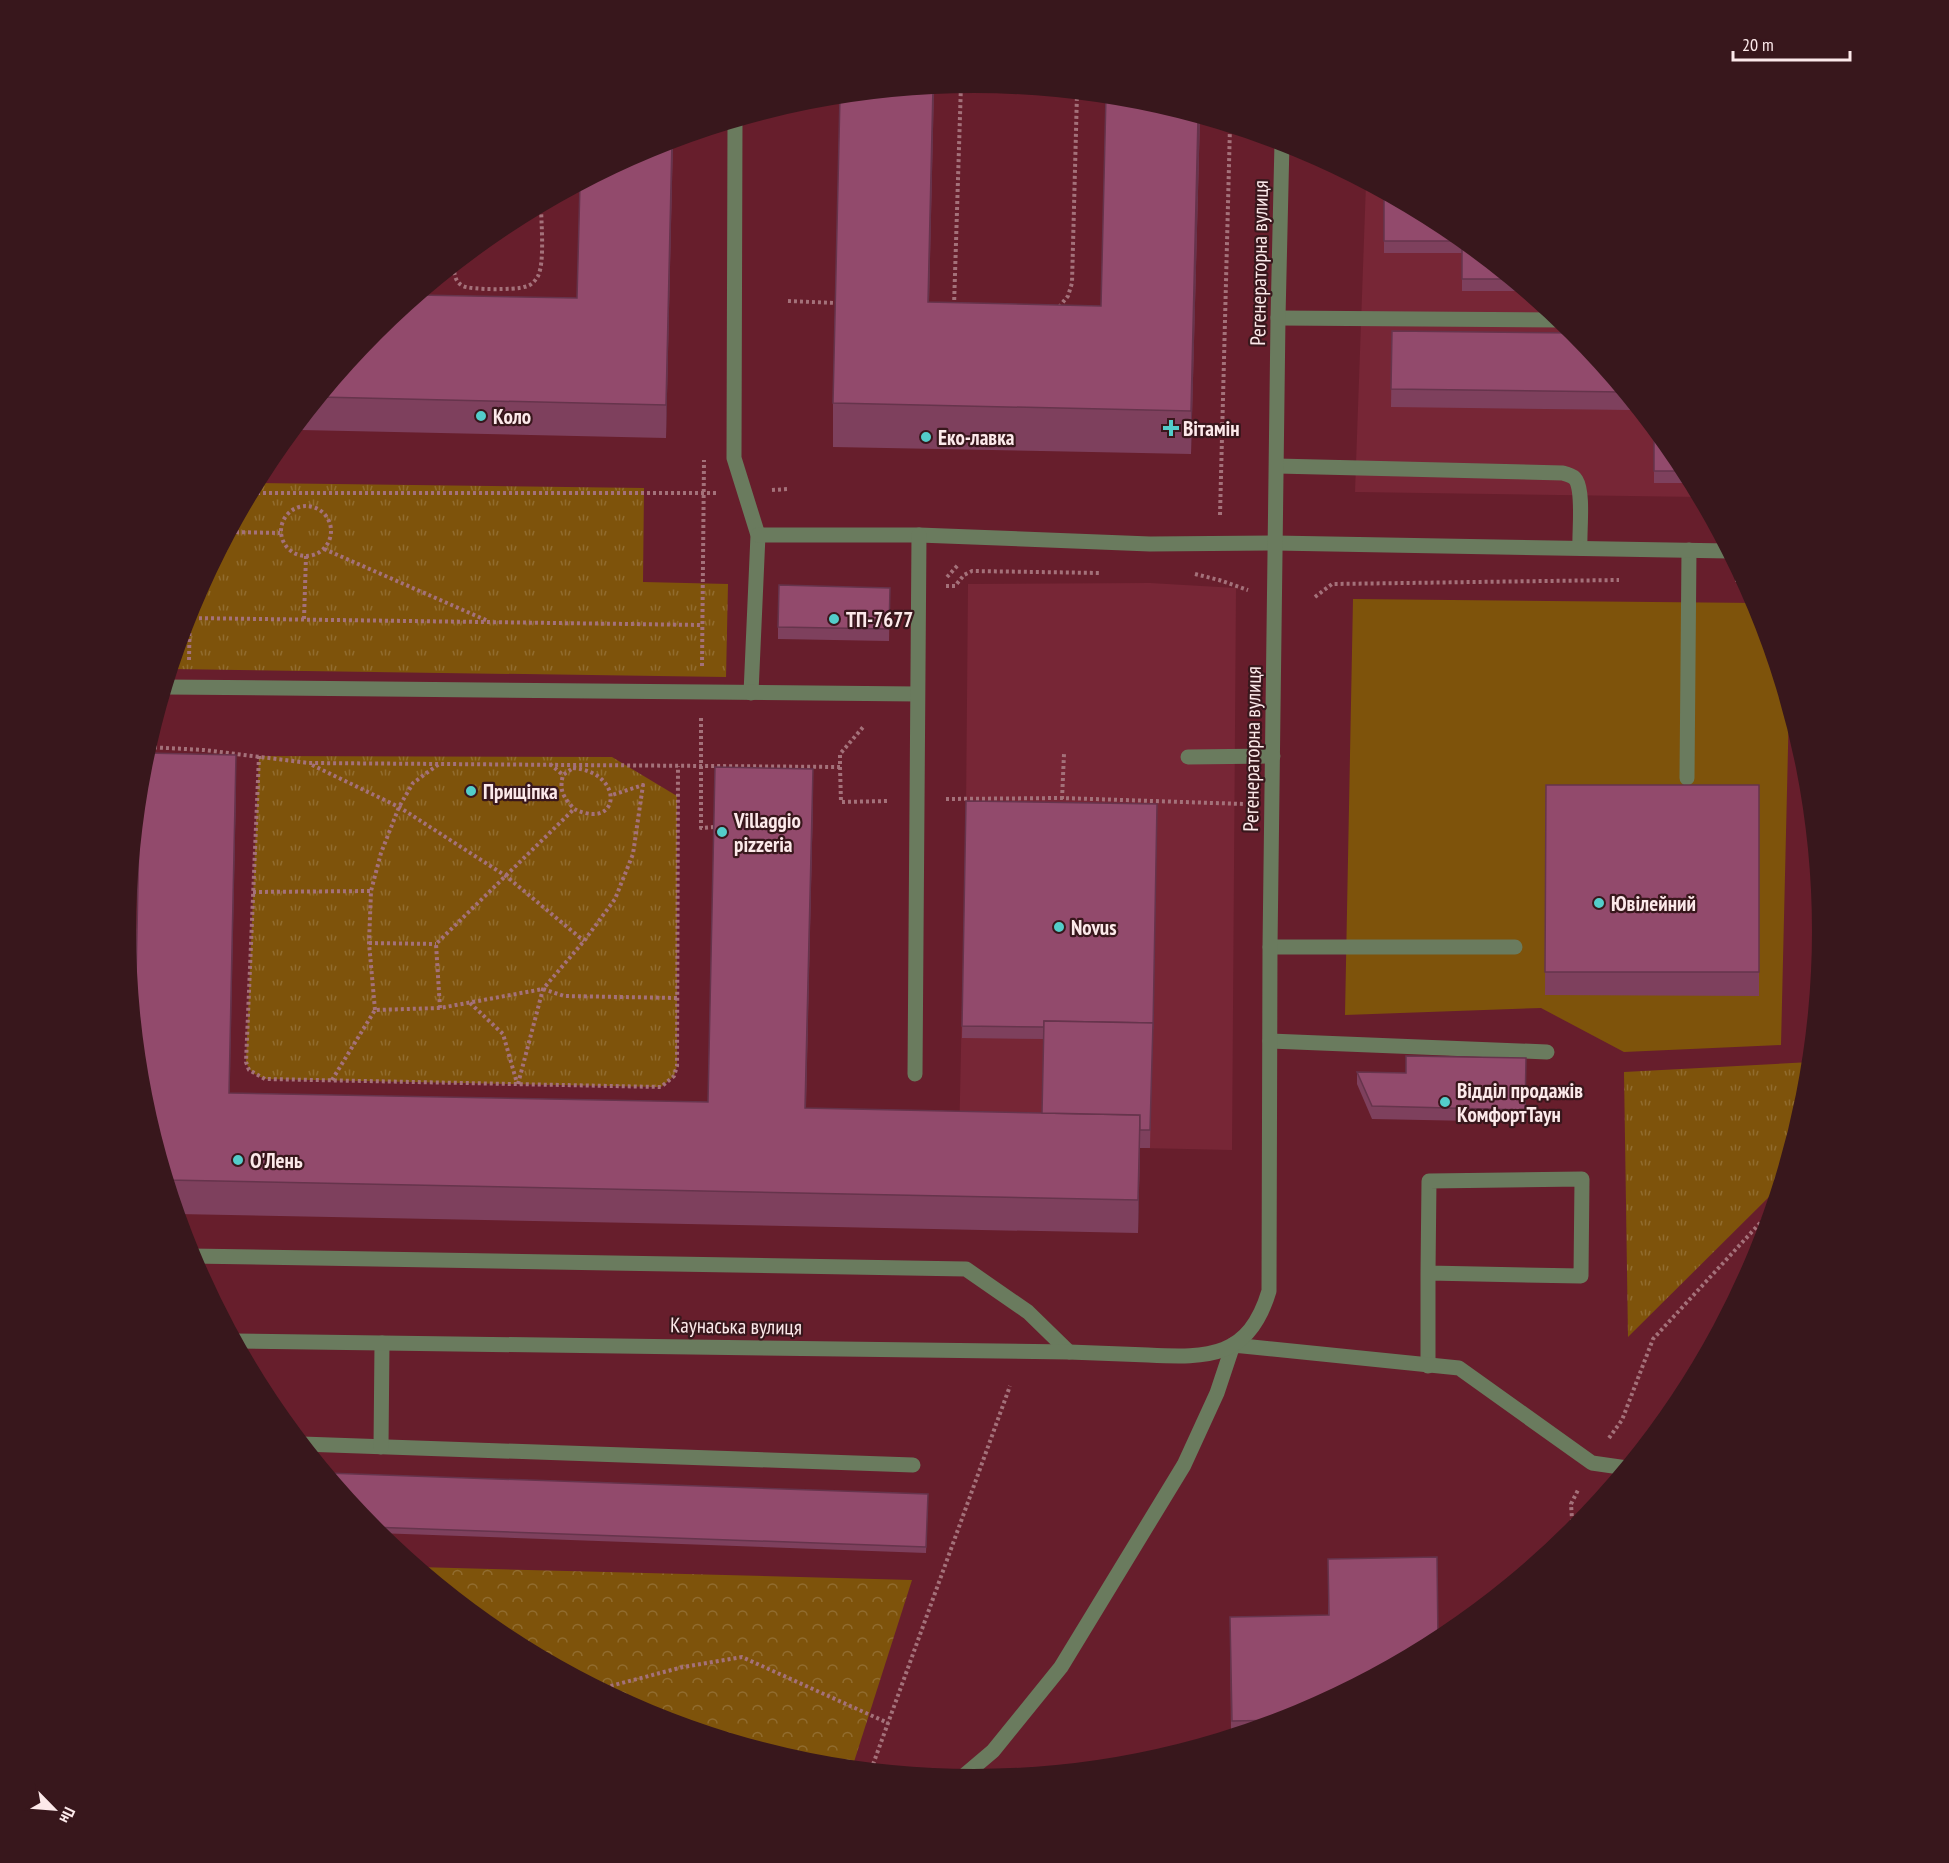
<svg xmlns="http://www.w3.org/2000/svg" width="1949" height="1863" viewBox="0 0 1949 1863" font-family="'PT Sans Narrow',sans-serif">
	<defs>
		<pattern id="grass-tufts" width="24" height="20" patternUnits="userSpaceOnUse" patternTransform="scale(1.5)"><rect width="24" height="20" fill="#7e530b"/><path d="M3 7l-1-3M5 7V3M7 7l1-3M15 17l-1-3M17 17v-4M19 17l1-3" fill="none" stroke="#916c2f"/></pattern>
		<pattern id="forest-crowns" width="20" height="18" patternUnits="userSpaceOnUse" patternTransform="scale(1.5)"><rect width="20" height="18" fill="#7e530b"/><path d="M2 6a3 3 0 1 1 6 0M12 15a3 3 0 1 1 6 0" fill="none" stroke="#916c2f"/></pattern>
	</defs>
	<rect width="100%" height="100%" fill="#671e2c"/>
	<g fill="#772636">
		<path d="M1366,183l80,43 129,105 106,129 19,37 -345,-5z"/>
		<path d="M1150,583l86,5 -4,562 -273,-6 7,-331 2,-229z"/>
	</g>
	<g fill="url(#grass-tufts)">
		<path d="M256,483l388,5 -1,94 85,2 -2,93 -555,-8 19,-63z"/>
		<path d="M259,756l353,1 65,39v270l-3,10 -13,11 -396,-8c-10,-4 -15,-7 -19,-17z"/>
		<path d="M1811,1062l-4,35 -27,89 -152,151 -4,-265z"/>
	</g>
	<path fill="url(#forest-crowns)" d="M417,1567l495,13 -60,188 -43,-4 -160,-48 -146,-79z"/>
	<path fill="#7e530b" d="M1353,599l404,4 32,103 -8,339 -157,7 -83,-44 -196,7z"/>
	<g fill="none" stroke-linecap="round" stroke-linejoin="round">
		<g stroke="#a4717a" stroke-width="4" stroke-dasharray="3 3" stroke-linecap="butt">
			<path d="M454,266c0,8 1,16 9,20 8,4 52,4 61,1 7,-1 11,-6 14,-11 7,-14 3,-55 3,-71"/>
			<path d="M788,301l48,2"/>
			<path d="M954,306l7,-222"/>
			<path d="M1059,307l9,-11 4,-13 5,-190"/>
			<path d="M772,490l17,-1"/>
			<path d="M251,493h465"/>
			<circle cx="306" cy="531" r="25"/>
			<path d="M1220,515l10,-389"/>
			<path d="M230,532l50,1"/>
			<path d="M324,549l164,72"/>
			<path d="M1195,574l24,6 29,10"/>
			<path d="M947,577l12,-13"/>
			<path d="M1735,580h9"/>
			<path d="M946,586h9l9,-11 8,-4 128,2"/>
			<path d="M1315,597l17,-13 287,-4"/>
			<path d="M187,618l515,7"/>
			<path d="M304,619l2,-63"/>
			<path d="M189,660l1,-54"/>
			<path d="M702,666l2,-206"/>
			<path d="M701,718v110l14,-1"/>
			<path d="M148,747l56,3 105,13 531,4v-13l24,-28"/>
			<path d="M259,756l-13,306 3,8 16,9 396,8 13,-11 3,-10 1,-300"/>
			<path d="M550,764l13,11"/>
			<path d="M312,765l87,42 107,69 78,65"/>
			<path d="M840,767l1,35 48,-1"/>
			<path d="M573,768c48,4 48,54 12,45 -7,-2 -11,-3 -15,-9 -9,-10 -10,-17 -7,-29z"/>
			<path d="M946,799l116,-1 182,6"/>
			<path d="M1062,799l2,-45"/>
			<path d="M253,892l118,-1"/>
			<path d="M369,943l67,1"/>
			<path d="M470,1003l33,31 14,49"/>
			<path d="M440,1008l-4,-64 138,-135"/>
			<path d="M375,1010l-6,-67 2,-52 10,-38 18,-46 14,-24 26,-19"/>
			<path d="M332,1080l43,-70 65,-2 103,-19 21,7 114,2"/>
			<path d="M518,1084l25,-95 41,-48 31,-42 18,-45 10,-69 -31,10"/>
			<path d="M1609,1438l13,-18 31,-81 120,-130"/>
			<path d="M1573,1534l-2,-30 8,-16"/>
			<path d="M599,1689l84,-22 59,-10 146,66"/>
			<path d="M871,1770l139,-384"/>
		</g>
		<g stroke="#6a7b5e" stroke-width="15">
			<path d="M735,121l-1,337 24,77 -7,158"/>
			<path d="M1278,318l283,2"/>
			<path d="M1277,466l286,7c5,2 10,2 13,7 8,13 3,52 4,68"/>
			<path d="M758,535h161l231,9 125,-1"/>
			<path d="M166,687l751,7"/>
			<path d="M1188,757l85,-1"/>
			<path d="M1687,778l2,-228"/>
			<path d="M1270,947h245"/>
			<path d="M1270,1041l277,11"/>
			<path d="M915,1074l4,-539"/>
			<path d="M190,1256l776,13 62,43 41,40"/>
			<path d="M1428,1273l1,-92 153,-2 -1,97 -153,-3v93"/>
			<path d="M302,1444l611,21"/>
			<path d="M381,1447l1,-104"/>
			<path d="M960,1779l33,-28 68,-84 123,-202 33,-72 16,-48 226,23 133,95 35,5"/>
		</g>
		<g stroke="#6a7b5e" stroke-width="15">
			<path d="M1275,543l454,8"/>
			<path d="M235,1341l834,11c26,1 53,2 79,3 61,3 101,3 121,-64l1,-344 8,-629 4,-176"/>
		</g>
	</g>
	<g fill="#7e405d">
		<path d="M934,87l-5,215 172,4 39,-207 60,18 -9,337 -358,-7v-44l7,-307z"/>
		<path d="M673,140l-7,298 -365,-8v-10l73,-89 203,-33z"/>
		<path d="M1384,192l62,34 77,62v3h-61v-38h-78z"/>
		<path d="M1392,331l184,2 55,67v10l-240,-3z"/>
		<path d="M1654,428l27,32 12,23h-39z"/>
		<path d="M890,588l-1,53 -111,-2v-12z"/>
		<path d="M1546,785h213v211l-214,-1z"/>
		<path d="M236,788l-7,305 479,9 105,-300 -7,306 236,5 2,-74 -82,-1 4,-237 191,3 -7,344h-10l-2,85 -961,-19 -35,-117z"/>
		<path d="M1526,1058l-1,64 -153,-3 -15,-35v-12l49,1z"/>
		<path d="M326,1473l602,21 -2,59 -550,-20z"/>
		<path d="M1328,1559l110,83 -139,74 -68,21 -1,-120 98,-2z"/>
	</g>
	<g fill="#66344c">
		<path d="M933,87h1l-6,259v-44z"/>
		<path d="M1198,117h2l-9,337v-43z"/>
		<path d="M672,140h1l-7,298v-33z"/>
		<path d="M236,755v33l-7,338v-33z"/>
		<path d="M813,769v33l-8,339v-33z"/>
		<path d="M1140,1115v33l-2,85v-33z"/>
	</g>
	<g fill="#924a6c" stroke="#66344c" stroke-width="1.5">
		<path d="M933,87l-5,215 173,4 5,-211 34,4 58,18 -7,294 -358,-8 7,-307z"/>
		<path d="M672,140l-6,265 -346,-8 54,-66 44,-36 159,3 3,-114 70,-37z"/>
		<path d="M1384,192l62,34 65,53h-49v-38h-78z"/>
		<path d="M1392,331l184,2 48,59 -233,-3z"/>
		<path d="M1654,428l27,32 5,11h-32z"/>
		<path d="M779,585l111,3 -1,41 -111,-2z"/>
		<path d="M146,753l90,2 -7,338 479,9 7,-335 98,2 -8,339 335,7 -2,85 -971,-20 -25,-83 -7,-67 5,-248 2,-16z"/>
		<path d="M1546,785h213v187h-214z"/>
		<path d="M966,801l191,3 -4,225v-6l-109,-2v6l-82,-1z"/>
		<path d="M1044,1021l109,2 -3,107h-10v-15l-98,-2z"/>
		<path d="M1406,1056l120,2 -1,52 -153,-4 -15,-34 49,1z"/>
		<path d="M326,1473l602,21 -2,53 -556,-20z"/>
		<path d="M1437,1557l1,85 -139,74 -13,4 -54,1 -2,-104 99,-2 -1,-56z"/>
	</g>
	<g fill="#53cdca" stroke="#38171c" stroke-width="2">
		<circle cx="481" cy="416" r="6"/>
		<path d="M1168 419h6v6h6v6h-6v6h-6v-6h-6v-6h6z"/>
		<circle cx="926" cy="437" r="6"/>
		<circle cx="834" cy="619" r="6"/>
		<circle cx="471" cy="791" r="6"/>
		<circle cx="722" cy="832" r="6"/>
		<circle cx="1599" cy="903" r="6"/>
		<circle cx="1059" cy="927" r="6"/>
		<circle cx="1445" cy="1102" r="6"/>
		<circle cx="238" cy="1160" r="6"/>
	</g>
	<g text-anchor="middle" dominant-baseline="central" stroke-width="4.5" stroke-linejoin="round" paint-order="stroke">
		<g font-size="21" fill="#fce9ea" stroke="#38171c">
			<text transform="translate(1259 263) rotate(-89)">Регенераторна вулиця</text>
			<text transform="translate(1252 749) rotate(-89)">Регенераторна вулиця</text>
			<text transform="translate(736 1326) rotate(1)">Каунаська вулиця</text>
		</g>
		<g font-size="21" font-weight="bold" fill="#fce9ea" stroke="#38171c" text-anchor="start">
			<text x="493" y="416">Коло</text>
			<text x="1183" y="428">Вітамін</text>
			<text x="938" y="437">Еко-лавка</text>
			<text x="846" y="619">ТП-7677</text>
			<text x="483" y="791">Прищіпка</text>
			<text x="734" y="820">Villaggio<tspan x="734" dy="24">pizzeria</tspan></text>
			<text x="1611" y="903">Ювілейний</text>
			<text x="1071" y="927">Novus</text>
			<text x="1457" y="1090">Відділ продажів<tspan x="1457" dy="24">КомфортТаун</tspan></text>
			<text x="250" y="1160">О'Лень</text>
		</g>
	</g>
	<path d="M0 0H1949V1863H0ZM136 931a838 838 0 1 1 1676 0a838 838 0 1 1-1676 0Z" fill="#38171c" fill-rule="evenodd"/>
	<g transform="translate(54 1809) rotate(115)" stroke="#38171c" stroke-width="4.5" paint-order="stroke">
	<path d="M0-4.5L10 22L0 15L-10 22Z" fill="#fce9ea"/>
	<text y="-9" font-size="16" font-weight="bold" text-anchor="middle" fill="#fce9ea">Пн</text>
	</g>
	<path d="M1733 51v9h117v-9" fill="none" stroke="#fce9ea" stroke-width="3"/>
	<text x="1742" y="51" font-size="18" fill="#fce9ea" stroke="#38171c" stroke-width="4.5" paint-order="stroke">20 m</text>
</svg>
